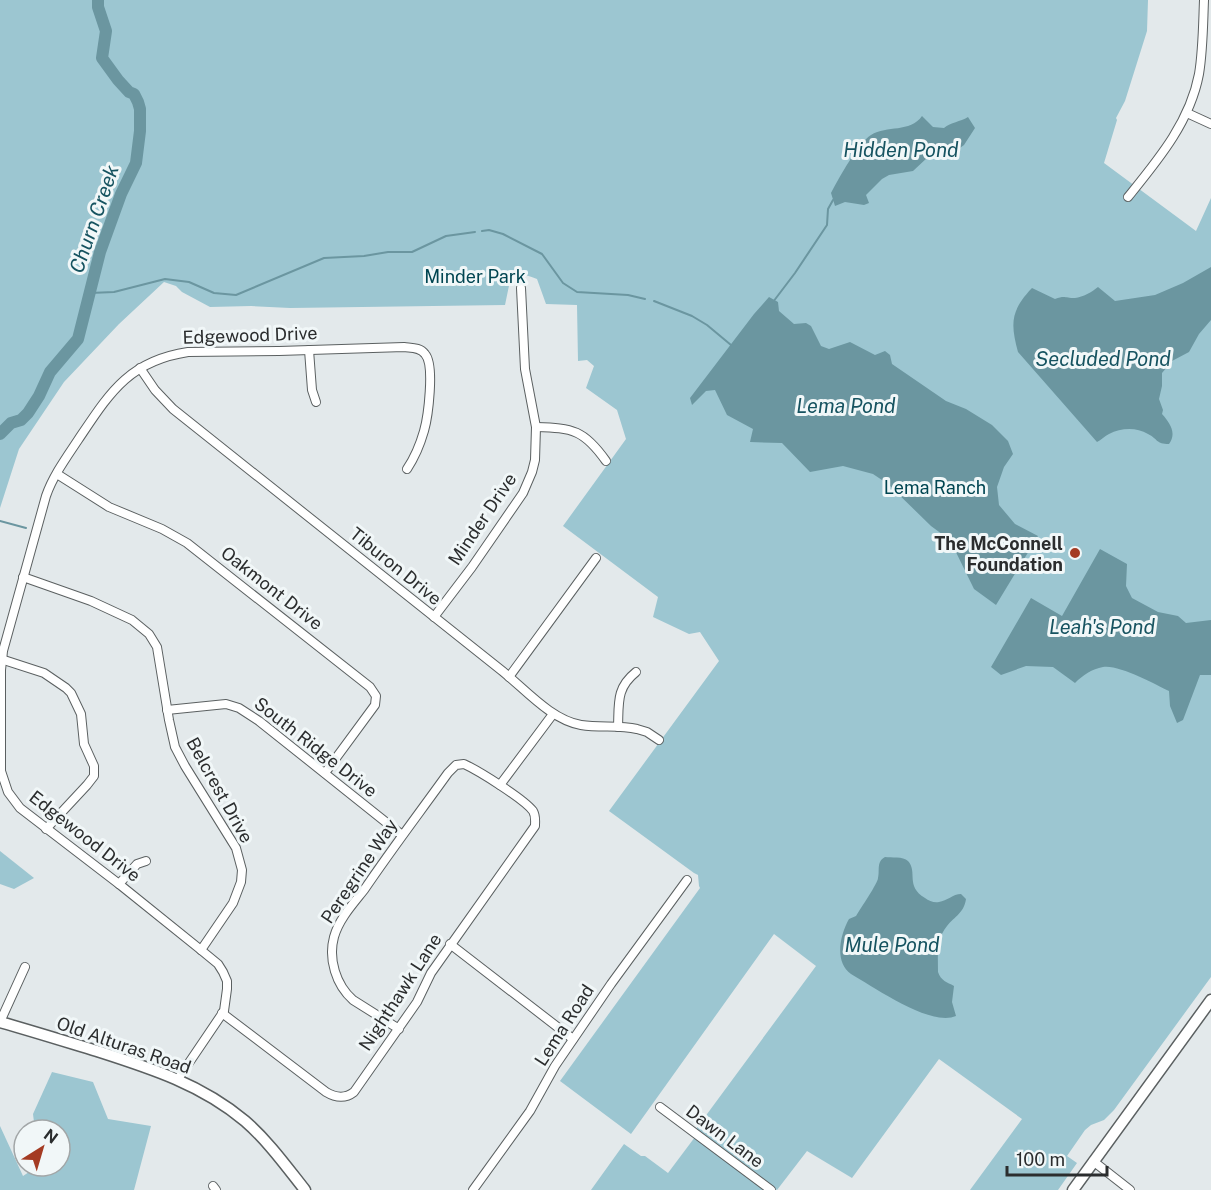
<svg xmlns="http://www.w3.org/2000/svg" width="1211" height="1190" viewBox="0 0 1211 1190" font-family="'Public Sans',sans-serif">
	<rect width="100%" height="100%" fill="#e3e9eb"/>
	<g fill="#9cc6d1">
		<path d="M0,0h1148l-1,31 -22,70 -9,17 1,2 -13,43 92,68 15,-33v779l-97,133 -10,10 -13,5 -6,5 -18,26 10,7 -19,27h-88l52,-71 -83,-60 -87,119 -45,-27 -30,39 -81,-61 120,-163 -42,-32 -143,200 -71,-53 140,-193 -1,-2 -1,-11 -4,-2 -85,-62 110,-150 -19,-29 -11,2 -36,-17 5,-20 -95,-71 63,-87 -9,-29 -31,-22 8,-22 -7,-6 -9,1 -1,-56 -31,-1 -9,-25c-9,-3 -17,-7 -26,-3l-6,29 -215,3 -39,-2 -41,1 -28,-15 -6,-6 -12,-4 -45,42 -55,58 -45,67 -19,59z"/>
		<path d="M0,851l34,27 -20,11 -14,-5z"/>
		<path d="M52,1072l41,10 15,37 43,7 -17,64h-134v-64l23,50 15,-10h22v-36h-25l-2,-16z"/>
		<path d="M695,1137l69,53h-173l33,-46 17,12h4l23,17z"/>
	</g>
	<g fill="#6b96a0">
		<path d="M922,116l11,11 11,1c7,-6 16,-6 24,-11l7,11 -11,17 -11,8h-13l-12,4 -15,14 -24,4 -7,4 -16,16 3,8 -5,2 -19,-3 -10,4 -4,-13c8,-15 27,-50 40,-58 16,-10 39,-2 51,-19z"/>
		<path d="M1211,267v53l-12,14 -10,18 -17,9 -10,12v13l-3,13 4,11 -1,4c8,9 15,19 7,30 -13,0 -11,-5 -21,-10 -12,-7 -27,-6 -39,0 -4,2 -8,6 -12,8l-79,-90c-8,-29 -7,-42 14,-64l23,11c10,-4 10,-1 20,-1 8,-1 17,-6 23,-11l17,14 40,-6 28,-12z"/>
		<path d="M769,297l9,5 1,9 15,13 12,-1 5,3 10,20 8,3 21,-7 25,13 10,-4 5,4 2,9 54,37 20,8 26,16 16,16 5,13 -9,13 -7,20 2,18 16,19 23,12 -42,69 -22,-16 -24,-49 -19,-14 -43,-42 -15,-10 -30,-8 -33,6 -28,-29 -32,-1 3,-13 -26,-14 -12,-25 -9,1 -14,14 -2,-7 64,-84z"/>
		<path d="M1100,549l27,15 -1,22 6,12 26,14 20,4 8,7 25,-3v55h-11l-17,45 -6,3 -7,-17 -1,-15c-14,-7 -51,-27 -66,-24 -11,2 -20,8 -28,16l-22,-16 -27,-1 -25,9 -10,-8 40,-69 31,18z"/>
		<path d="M885,857c6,1 18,-1 23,4 10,11 -3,25 17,37 4,3 9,5 14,4 8,-1 14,-8 22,-8l5,5c-2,14 -11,17 -19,27 -11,13 -9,30 -9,46 3,9 9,10 16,14l-2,16 4,14c-26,11 -82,-29 -105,-42 -17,-12 -11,-39 -2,-55l7,-3c4,-7 22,-33 22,-38 2,-8 -2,-16 7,-21z"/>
	</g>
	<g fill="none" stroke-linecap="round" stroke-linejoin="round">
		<g stroke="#6b96a0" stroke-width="2">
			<path d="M482,231l7,-1 14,4 39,20 21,29 14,9 51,3 17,4"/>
			<path d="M90,293l24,-1 51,-13 24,3 25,11 22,2 88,-37 40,-2 24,-4h24l34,-16 29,-4"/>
			<path d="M654,301l38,15 15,9 24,20"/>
			<path d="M773,302l22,-29 32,-48 1,-16 5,-9"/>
			<path d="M0,521l26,7"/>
		</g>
		<path stroke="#6b96a0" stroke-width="12" d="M0,434l11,-11 10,-3 7,-7 11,-17 11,-24 28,-33 22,-87 21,-58 15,-31 4,-32v-22l-2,-7 -4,-8 -5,-2 -11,-12 -16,-22 4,-27 -8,-24v-7"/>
		<g stroke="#5b6061" stroke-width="10">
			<g id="minor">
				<path d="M1187,113l24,11"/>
				<path d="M1128,197c30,-37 62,-75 71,-123 4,-24 4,-49 5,-74"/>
				<path d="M309,350l3,40 4,12"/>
				<path d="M140,368l15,22 18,19 328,261c24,19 50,50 80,55 19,3 38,0 56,4l10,3 12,8"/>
				<path d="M536,427c37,1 48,3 70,34"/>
				<path d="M57,474l52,33 53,22 25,14 183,144 6,9 -1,9 -50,68"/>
				<path d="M23,577l68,24 41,19 17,14 8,13 12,73 6,27 10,19 51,82 6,22 -1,12 -8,21 -32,47"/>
				<path d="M434,617l38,-50 51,-74 9,-21 3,-12 1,-33 -11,-58 -4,-81"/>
				<path d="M1,659l43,14 22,15 5,5 10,21 3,30 10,22v10l-7,9 -41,44"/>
				<path d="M509,677l87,-119"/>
				<path d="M167,710l59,-6 13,4 20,13 143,114"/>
				<path d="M618,727c1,-24 -2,-39 18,-55"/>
				<path d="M500,785l53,-71"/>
				<path d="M119,884l18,-20 9,-3"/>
				<path d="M450,944l123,95"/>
				<path d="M222,1013l104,79c10,6 19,7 28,0l63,-90 14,-29 104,-147c0,-5 1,-10 -2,-15 -9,-12 -54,-40 -69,-47l-8,1 -8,8c-28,39 -57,77 -84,117 -11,14 -25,29 -30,47 -6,22 2,48 19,63l46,29"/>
				<path d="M0,1022l25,-55"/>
				<path d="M178,1079l46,-68 3,-22v-8l-4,-9 -5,-8 -17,-14 -82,-66 -99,-76 -12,-16 -7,-21v-101l2,-19 43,-155c7,-20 20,-38 32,-56 31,-46 50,-79 110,-88l91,-1 125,-4c7,1 16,0 21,7 10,11 3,63 -1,77 -4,14 -9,26 -17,38"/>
				<path d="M660,1107l111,83"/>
				<path d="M1093,1161l37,29"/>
				<path d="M213,1186l3,4"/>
				<path d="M473,1190l57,-79 25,-45 56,-82 76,-104"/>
			</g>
		</g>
		<g stroke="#5b6061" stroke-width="13">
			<g id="major">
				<path d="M0,1022c32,9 64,19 97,29 53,17 104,33 148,70 23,20 41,45 60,69"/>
				<path d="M1073,1190l138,-190"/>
			</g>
		</g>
		<use href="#minor" stroke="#fff" stroke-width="8"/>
		<use href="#major" stroke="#fff" stroke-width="10"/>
	</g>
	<circle fill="#a43b23" stroke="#f1f7f8" stroke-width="2" cx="1075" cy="553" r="6"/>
	<g text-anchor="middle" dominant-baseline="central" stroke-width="6" stroke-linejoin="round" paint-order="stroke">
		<g font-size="18" fill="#004551" stroke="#f1f7f8">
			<text x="475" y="276">Minder Park</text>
			<text x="935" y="487">Lema Ranch</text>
		</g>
		<g font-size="18" fill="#2b2d2e" stroke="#f1f7f8">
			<text transform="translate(250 335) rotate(-2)">Edgewood Drive</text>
			<text transform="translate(482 519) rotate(-56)">Minder Drive</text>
			<text transform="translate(396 566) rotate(39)">Tiburon Drive</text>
			<text transform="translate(272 588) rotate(38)">Oakmont Drive</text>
			<text transform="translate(316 747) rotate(38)">South Ridge Drive</text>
			<text transform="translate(220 790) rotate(61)">Belcrest Drive</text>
			<text transform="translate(85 836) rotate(38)">Edgewood Drive</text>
			<text transform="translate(359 871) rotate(-56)">Peregrine Way</text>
			<text transform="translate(400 992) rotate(-57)">Nighthawk Lane</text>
			<text transform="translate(564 1025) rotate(-57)">Lema Road</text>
			<text transform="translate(124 1045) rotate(19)">Old Alturas Road</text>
			<text transform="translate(725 1136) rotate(37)">Dawn Lane</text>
		</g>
		<g font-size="18" font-weight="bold" fill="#2b2d2e" stroke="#f1f7f8" text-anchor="end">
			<text x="1063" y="543">The McConnell<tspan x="1063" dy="21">Foundation</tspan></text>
		</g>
		<g font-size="20" font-style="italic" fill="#165360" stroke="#f1f7f8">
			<text x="901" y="150">Hidden Pond</text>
			<text transform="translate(94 219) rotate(-71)">Churn Creek</text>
			<text x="1103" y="359">Secluded Pond</text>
			<text x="846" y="406">Lema Pond</text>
			<text x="1102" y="627">Leah's Pond</text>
			<text x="892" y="945">Mule Pond</text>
		</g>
	</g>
	<g transform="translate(42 1148) rotate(37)"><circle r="28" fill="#f1f7f8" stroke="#a2a6a7" stroke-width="1.5"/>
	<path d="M0-4.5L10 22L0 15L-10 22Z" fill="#a43b23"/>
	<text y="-9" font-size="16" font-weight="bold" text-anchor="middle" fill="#2b2d2e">N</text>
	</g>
	<path d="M1007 1166v9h100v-9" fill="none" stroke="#2b2d2e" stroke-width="3"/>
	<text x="1016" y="1166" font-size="18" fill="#2b2d2e" stroke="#f1f7f8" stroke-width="4.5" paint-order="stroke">100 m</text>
</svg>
